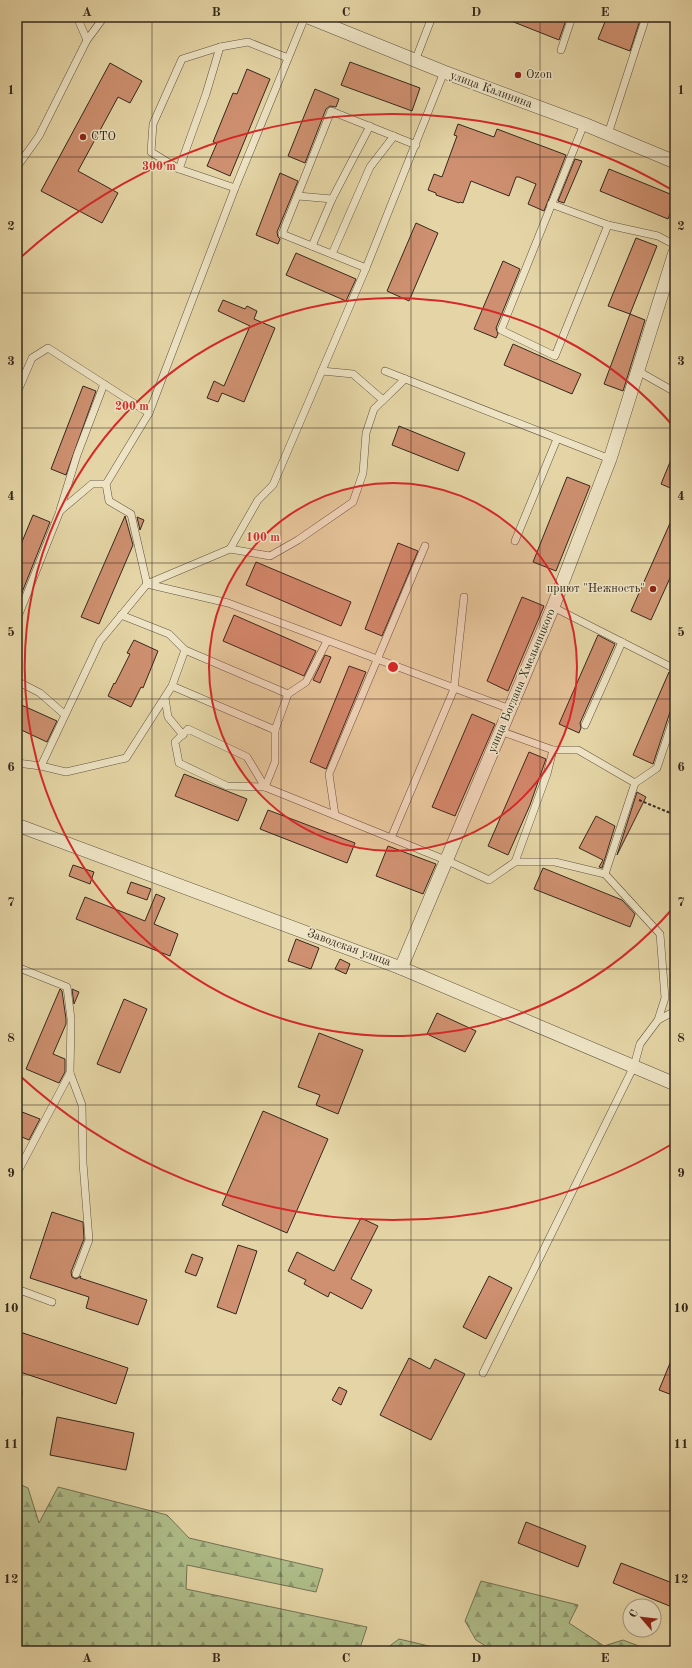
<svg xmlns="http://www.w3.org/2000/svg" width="692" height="1668" viewBox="0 0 692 1668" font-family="'Old Standard TT',serif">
	<defs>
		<pattern id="forest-firs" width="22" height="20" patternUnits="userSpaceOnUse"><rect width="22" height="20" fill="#afbe8a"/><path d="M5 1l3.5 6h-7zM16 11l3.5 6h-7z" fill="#8f9a70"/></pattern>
	</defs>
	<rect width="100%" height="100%" fill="#e5d5a6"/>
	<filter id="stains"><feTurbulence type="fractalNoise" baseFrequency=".005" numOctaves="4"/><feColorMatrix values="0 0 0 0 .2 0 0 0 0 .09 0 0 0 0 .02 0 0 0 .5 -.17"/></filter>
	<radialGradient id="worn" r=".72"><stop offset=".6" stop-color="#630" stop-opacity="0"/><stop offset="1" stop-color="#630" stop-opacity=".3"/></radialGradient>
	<g fill="url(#forest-firs)" stroke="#727354">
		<path d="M17,1483l11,5 11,35 19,-36 109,28 22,23 134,31 -7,23 -129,-27 -1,24 181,38 -8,24h-342z"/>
		<path d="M481,1581l97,24 -9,18 35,23 19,-6 29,11h-113l-7,-5 -3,5 -37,-1 -16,-10 -11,-19z"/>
		<path d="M399,1639l51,12h-67z"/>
	</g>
	<g fill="#ce9070" stroke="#34281d">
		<path d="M501,17h66l-8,23z"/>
		<path d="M607,17h34l-11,34 -32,-12z"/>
		<path d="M350,62l70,26 -8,23 -71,-26z"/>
		<path d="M110,63l32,18 -12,22 -12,-6 -40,74 40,22 -16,30 -61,-32z"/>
		<path d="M247,69l23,10 -40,97 -23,-10 10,-23 -4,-1 20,-49 4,1z"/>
		<path d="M315,89l24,10 -3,8 -6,-1 -4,3 -21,54 -17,-7z"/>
		<path d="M458,124l36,13 3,-8 69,26 -22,56 -16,-7 8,-20 -17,-7h-3l-7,19 -38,-15 -8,22 -3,-1 -1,1 -23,-8v-2l-8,-3 6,-16 8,3 15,-41 -3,-1z"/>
		<path d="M575,159l7,2 -18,42 -6,-2z"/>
		<path d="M609,169l66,27v5l-7,18 -68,-28z"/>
		<path d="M280,173l18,8 -21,51 1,5 2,2 -2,5 -22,-9z"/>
		<path d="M416,223l22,10 -29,68 -22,-10z"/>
		<path d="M636,238l21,8 -27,68 -22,-8z"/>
		<path d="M296,253l60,26 -10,22 -60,-26z"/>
		<path d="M503,261l17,8 -24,59 2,6 -2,4 -22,-9z"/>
		<path d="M223,300l22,9 2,-3 10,5 -3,8 21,9 -31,74 -22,-9 -4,9 -11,-4 7,-17 10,5 26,-60 -32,-15z"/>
		<path d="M630,314l15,6 -22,71 -19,-7z"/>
		<path d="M513,344l68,30 -9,20 -68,-29z"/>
		<path d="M83,386l13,5 -30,84 -15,-6z"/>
		<path d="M399,426l66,27 -7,18 -66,-26z"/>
		<path d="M675,450v40l-14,-6z"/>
		<path d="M567,477l23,9 -34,85 -23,-9z"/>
		<path d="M675,512v55l-24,53 -20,-9z"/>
		<path d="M33,515l17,7 -33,83v-51z"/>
		<path d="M125,516l8,29 -34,79 -18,-7z"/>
		<path d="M137,517l7,3 -4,10z"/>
		<path d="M398,543l20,8 -36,85 -17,-7z"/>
		<path d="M256,562l95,40 -10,24 -95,-41z"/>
		<path d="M522,597l22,9 -36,85 -21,-10z"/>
		<path d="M234,615l82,36 -12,25 -81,-35z"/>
		<path d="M598,635l17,9 -35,79 1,5 -2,5 -20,-9z"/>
		<path d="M134,640l24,11 -15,37 -2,-1 -10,20 -23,-11 6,-13 1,1 15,-30 -3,-1z"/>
		<path d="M325,655l6,2 -11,26 -7,-3z"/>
		<path d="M349,666l17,6 -40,97 -16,-7z"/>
		<path d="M669,672l6,2v35l-5,3 -17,52 -20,-9z"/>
		<path d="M17,703l40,18 -10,21 -30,-14z"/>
		<path d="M472,714l23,10 -40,92 -23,-9z"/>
		<path d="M529,752l17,7 -16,46 -22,50 -20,-9z"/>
		<path d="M184,774l63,25 -9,22 -63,-25z"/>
		<path d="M637,792l9,5 -29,58z"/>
		<path d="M268,810l87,33 -8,20 -87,-34z"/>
		<path d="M596,816l19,10 -13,42 -3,-1 4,-7 -24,-12z"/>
		<path d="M388,846l48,18 -13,30 -47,-18z"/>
		<path d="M73,865l21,7 -4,12 -21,-8z"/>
		<path d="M543,868l79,32 13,14 -5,13 -96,-38z"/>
		<path d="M131,882l20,7 -4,11 -20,-7z"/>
		<path d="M156,894l9,4 -11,26 24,10 -8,22 -94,-37 9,-22 60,24z"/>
		<path d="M296,939l23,9 -8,21 -23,-8z"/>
		<path d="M340,959l10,5 -4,10 -11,-5z"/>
		<path d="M60,989l2,2 4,28v5l-13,30 12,5v13l-6,11 -33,-14z"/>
		<path d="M72,989l7,3 -5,12z"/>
		<path d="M124,999l23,10 -27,64 -23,-9z"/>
		<path d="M437,1013l39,18 -11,21 -38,-18z"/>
		<path d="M319,1033l44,17 -25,64 -22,-9 4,-10 -22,-8z"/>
		<path d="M17,1110l23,9 -11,21 -12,-5z"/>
		<path d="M263,1111l65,28 -41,94 -65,-28z"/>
		<path d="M52,1212l31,10 1,17 -13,33 1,5 4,2 5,-3 -1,2 67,22 -9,25 -52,-17 3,-11 -59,-19z"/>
		<path d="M361,1218l17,8 -27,53 21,11 -10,19 -32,-17 -2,5 -24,-13 2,-4 -18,-9 9,-19 37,19z"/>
		<path d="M238,1245l19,6 -21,63 -19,-7z"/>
		<path d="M192,1254l11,4 -7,18 -11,-4z"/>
		<path d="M489,1276l23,12 -26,51 -23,-12z"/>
		<path d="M17,1331l111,37 -12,36 -99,-33z"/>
		<path d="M675,1351v45l-16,-6z"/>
		<path d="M409,1358l21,11 5,-10 30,15 -34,66 -51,-25z"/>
		<path d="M339,1387l8,4 -6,14 -9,-5z"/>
		<path d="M57,1417l77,16 -8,37 -76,-15z"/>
		<path d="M526,1522l60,24 -8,21 -60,-24z"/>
		<path d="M621,1563l54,21v16l-3,7 -59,-24z"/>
	</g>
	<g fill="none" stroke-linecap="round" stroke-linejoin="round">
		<g stroke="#60533f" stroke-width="8">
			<g id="service">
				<path d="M87,40l17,-23"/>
				<path d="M561,50l11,-33"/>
				<path d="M415,61l17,-44"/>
				<path d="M584,124l-83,206 54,26 53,-131 50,11 17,9"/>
				<path d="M608,134l38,-117"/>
				<path d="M416,145l-85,-34 -49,123 84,34 78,-196"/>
				<path d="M17,167l22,-31 48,-96 -10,-23"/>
				<path d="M179,169l27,-75 14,-47"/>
				<path d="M235,188l-56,-19 -28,-17 2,-28 29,-65 38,-12 28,-5 40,16"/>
				<path d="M298,196l34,3"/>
				<path d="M551,204l57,21"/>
				<path d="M312,246l20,-47 38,-73"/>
				<path d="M332,254l38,-87 24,-31"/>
				<path d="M322,371l31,3 30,26"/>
				<path d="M385,371l225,88"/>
				<path d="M638,371l37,21"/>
				<path d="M17,393l15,-35 16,-10 101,65"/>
				<path d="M106,484l3,17 22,13 16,70 83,-35 40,7 28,-16 55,-38 10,-29 3,-40 8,-24 31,-30"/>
				<path d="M60,510l17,-55 27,-71"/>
				<path d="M515,541l42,-102"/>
				<path d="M230,549l28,-49 15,-15 93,-217"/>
				<path d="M553,607l122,62"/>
				<path d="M121,615l48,19 16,16 103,44"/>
				<path d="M17,619l43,-108 32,-27h14l43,-71 86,-225 70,-171"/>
				<path d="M17,681l23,12 24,21"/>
				<path d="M172,686l103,44"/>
				<path d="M165,698l3,19 15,18"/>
				<path d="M585,725l37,-83"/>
				<path d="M500,731l53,19h25l57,33"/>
				<path d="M17,763l24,3 59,-125 47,-57 81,19 282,106"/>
				<path d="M41,766l25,6 60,-14 46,-72 13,-36"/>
				<path d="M265,787l-18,-30 -59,-28 -13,13 4,21 48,23 38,1 183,74 41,19 26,-18h40l50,12 55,60 5,64 -7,22"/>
				<path d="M265,787l10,-25v-32l13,-36 18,-12 21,-41"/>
				<path d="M335,815l-6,-41 96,-228"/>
				<path d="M391,838l63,-149 10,-92"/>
				<path d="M515,862l32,-88 6,-24"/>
				<path d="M605,874l30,-91 22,-15 18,-54"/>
				<path d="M17,967l50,20 4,32 -1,54 -53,100"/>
				<path d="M70,1073l12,32 1,58 6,77 -13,34"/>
				<path d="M17,1289l35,13"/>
				<path d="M483,1373l151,-307 6,-22 18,-24 17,-9"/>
				<path d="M17,1391l2,1 -2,6"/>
			</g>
		</g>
		<g stroke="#60533f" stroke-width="14">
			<g id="minor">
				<path d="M308,17l136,55 140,52 91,38"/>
				<path d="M17,825l384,143 274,116"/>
				<path d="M401,968l152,-361 57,-148 65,-207"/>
			</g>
		</g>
		<path stroke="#34281d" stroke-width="2" stroke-dasharray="3 2" stroke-linecap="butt" d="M639,800l36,15"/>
		<use href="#service" stroke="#eee4c5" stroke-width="7"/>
		<use href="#minor" stroke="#eee4c5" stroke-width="13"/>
	</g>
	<path fill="none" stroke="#34281d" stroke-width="1" stroke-opacity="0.55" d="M152,17v1634M281,17v1634M411,17v1634M540,17v1634M17,157h658M17,293h658M17,428h658M17,563h658M17,699h658M17,834h658M17,969h658M17,1105h658M17,1240h658M17,1375h658M17,1511h658"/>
	<circle cx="393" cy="667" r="184" fill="#d62828" fill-opacity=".12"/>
	<g fill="none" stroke="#d62828" stroke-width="2">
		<circle cx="393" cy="667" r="184"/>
		<path d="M674 907A369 369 0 1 1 674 427"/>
		<path d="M674 1143A553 553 0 0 1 19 1075M19 259A553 553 0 0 1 674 191"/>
	</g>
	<g fill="#8f2418" stroke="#eee4c5" stroke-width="1.5">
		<circle cx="518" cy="75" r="4"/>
		<circle cx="83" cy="137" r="4"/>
		<circle cx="653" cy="589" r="4"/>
	</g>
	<g text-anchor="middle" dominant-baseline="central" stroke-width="3" stroke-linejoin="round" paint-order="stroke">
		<g font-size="12" fill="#34281d" stroke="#eee4c5" text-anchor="start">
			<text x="526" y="75">Ozon</text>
			<text x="91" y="137">СТО</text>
			<text x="645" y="589" text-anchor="end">приют "Нежность"</text>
		</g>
		<g font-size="12" fill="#34281d" stroke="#eee4c5">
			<text transform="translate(491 90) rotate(20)">улица Калинина</text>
			<text transform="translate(522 681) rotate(-67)">улица Богдана Хмельницкого</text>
			<text transform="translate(349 948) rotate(20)">Заводская улица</text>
		</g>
	</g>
	<circle cx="393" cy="667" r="6" fill="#d62828" stroke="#eee4c5" stroke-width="2"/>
	<g font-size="12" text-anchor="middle" font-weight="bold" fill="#d62828" stroke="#eee4c5" stroke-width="3" stroke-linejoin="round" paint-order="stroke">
		<text x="159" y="170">300 m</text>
		<text x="132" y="410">200 m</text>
		<text x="263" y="541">100 m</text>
	</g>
	<rect width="692" height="1668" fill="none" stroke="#e5d5a6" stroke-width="44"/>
	<g transform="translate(642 1618) rotate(298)"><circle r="19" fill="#eee4c5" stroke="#a49982"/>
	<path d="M0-3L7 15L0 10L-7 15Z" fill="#8f2418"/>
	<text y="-6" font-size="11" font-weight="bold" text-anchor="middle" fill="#34281d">С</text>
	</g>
	<rect x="22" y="22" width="648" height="1624" fill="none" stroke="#34281d" stroke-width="1.5"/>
	<g font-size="13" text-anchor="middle" font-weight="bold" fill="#34281d">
		<text x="87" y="16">A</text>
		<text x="216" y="16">B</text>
		<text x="346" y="16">C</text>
		<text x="476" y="16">D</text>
		<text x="605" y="16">E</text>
		<text x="11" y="94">1</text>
		<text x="681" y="94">1</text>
		<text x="11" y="230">2</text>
		<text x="681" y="230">2</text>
		<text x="11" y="365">3</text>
		<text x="681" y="365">3</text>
		<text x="11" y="500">4</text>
		<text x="681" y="500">4</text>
		<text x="11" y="636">5</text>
		<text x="681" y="636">5</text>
		<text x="11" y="771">6</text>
		<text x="681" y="771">6</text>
		<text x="11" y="906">7</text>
		<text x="681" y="906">7</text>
		<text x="11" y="1042">8</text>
		<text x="681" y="1042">8</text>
		<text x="11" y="1177">9</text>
		<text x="681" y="1177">9</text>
		<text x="11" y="1312">10</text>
		<text x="681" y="1312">10</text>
		<text x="11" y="1448">11</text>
		<text x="681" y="1448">11</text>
		<text x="11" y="1583">12</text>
		<text x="681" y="1583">12</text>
		<text x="87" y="1662">A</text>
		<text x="216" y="1662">B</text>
		<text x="346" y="1662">C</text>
		<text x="476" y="1662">D</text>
		<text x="605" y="1662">E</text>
	</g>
	<rect width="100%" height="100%" filter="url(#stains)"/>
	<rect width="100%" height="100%" fill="url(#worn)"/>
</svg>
